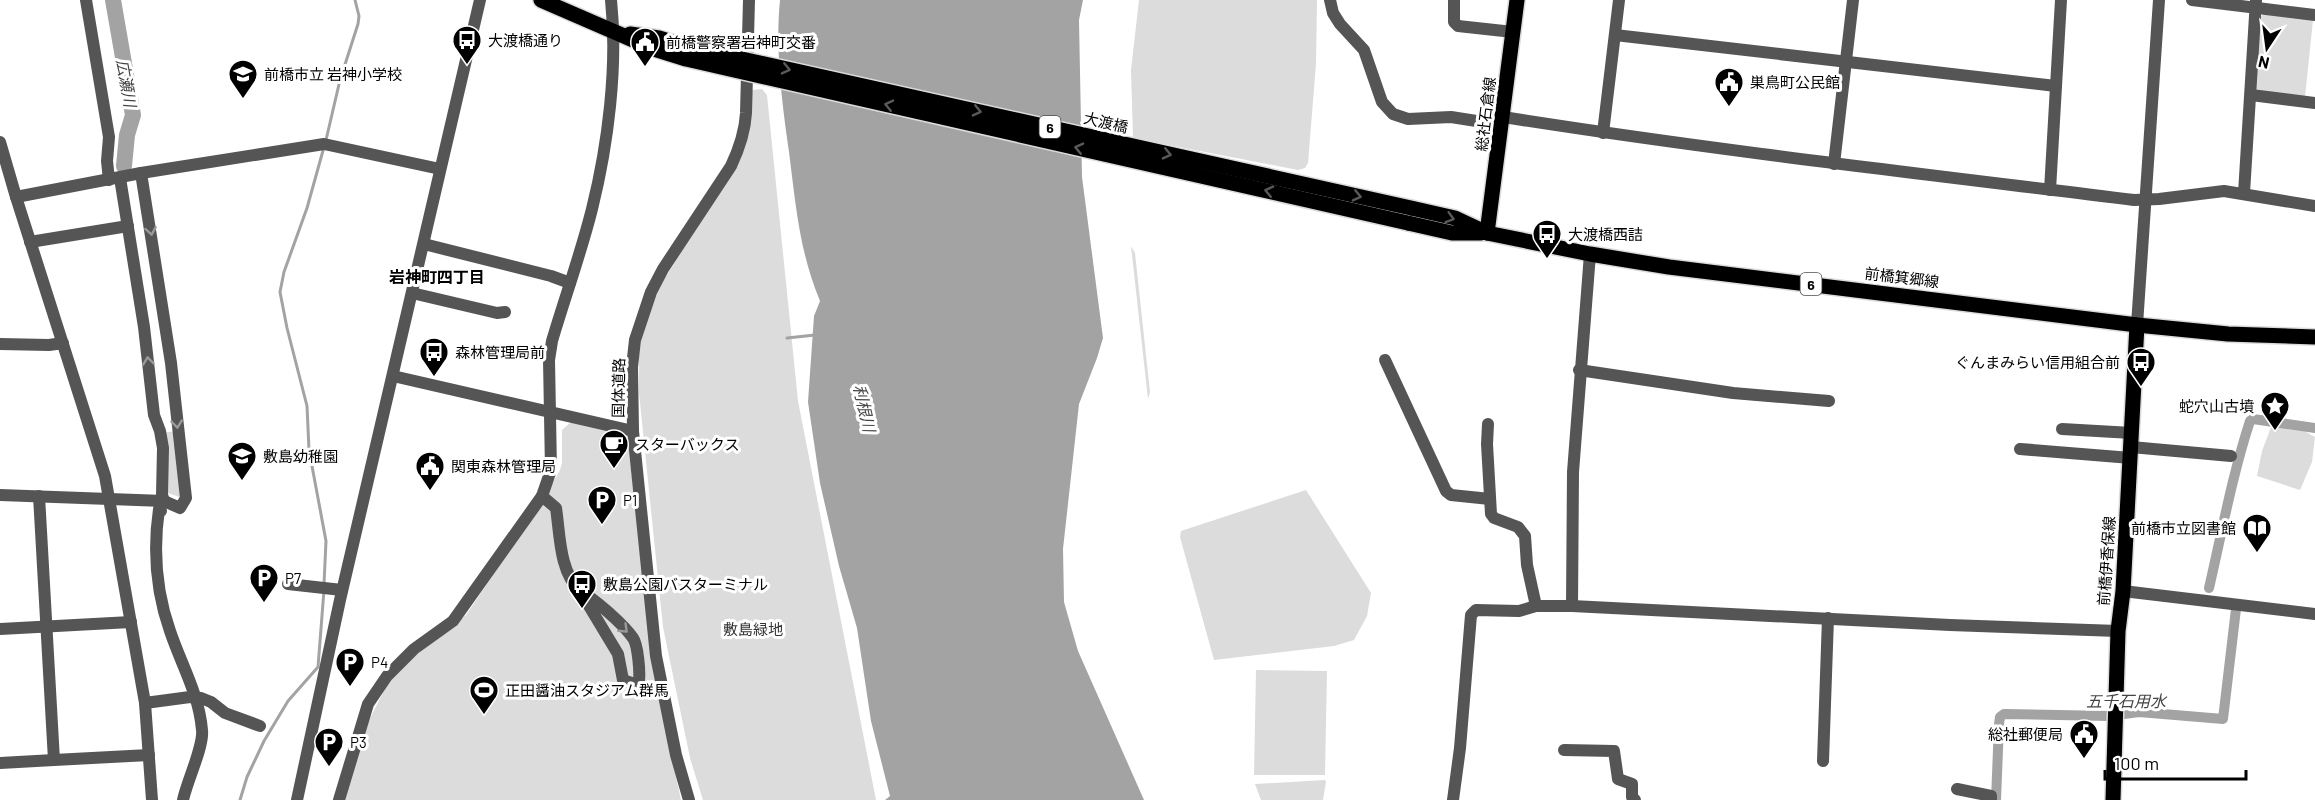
<svg xmlns="http://www.w3.org/2000/svg" width="2315" height="800" viewBox="0 0 2315 800" font-family="Barlow,'Noto Sans JP',sans-serif">
	<rect width="100%" height="100%" fill="#fff"/>
	<g fill="#dcdcdc">
		<path d="M1139,0h178l-1,64 -8,99 -3,5 -7,2 -165,-32 -2,-68z"/>
		<path d="M2264,14l49,6 -8,77 -47,-6 -3,-4 5,-70z"/>
		<path d="M762,89l5,6 31,306 78,399h-173l-13,-42 -27,-131 -24,-234v-37l2,-16 14,-46 77,-123 20,-81z"/>
		<path d="M1131,246l4,7 15,139 -2,7z"/>
		<path d="M571,422c22,5 49,5 58,27l23,216 29,135h-336l17,-66 27,-53 16,-17 61,-49 71,-105 23,-40 2,-7v-33z"/>
		<path d="M2273,422l26,6 16,9 -3,25 -12,28 -43,-14 5,-25z"/>
		<path d="M175,431l8,67 -19,-6 -1,-59z"/>
		<path d="M1306,490l65,103 -4,23 -13,24 -20,6 -120,14 -34,-123 1,-6z"/>
		<path d="M1256,670l71,1 -2,104h-71z"/>
		<path d="M1325,780l1,2 -3,18h-62l-6,-16z"/>
	</g>
	<path fill="#a3a3a3" d="M780,0h303l-4,20 3,157 21,161 -6,20 -18,46 -16,145 1,53 14,49 66,149h-259l5,-4 -19,-75 -14,-93 -18,-62 -19,-83 -12,-81 6,-86 6,-15c-21,-51 -24,-95 -31,-149 -7,-49 -14,-102 -9,-152z"/>
	<g fill="none" stroke-linecap="round" stroke-linejoin="round">
		<g stroke="#a3a3a3" stroke-width="3">
			<path d="M326,140l14,-60 18,-56 1,-8 -4,-16"/>
			<path d="M787,338l28,-3"/>
			<path d="M324,584l2,-43 -17,-91 -2,-44 -20,-78 -7,-36 4,-20 23,-64 17,-61"/>
			<path d="M240,800l7,-23 17,-36 24,-40 30,-34 6,-77"/>
		</g>
		<g stroke="#a3a3a3" stroke-width="10">
			<path d="M2209,588c13,-56 23,-112 41,-167l3,-2 62,9"/>
			<path d="M1996,800l3,-76 1,-7 4,-3 105,2 30,-4 84,7 13,-110"/>
		</g>
		<path stroke="#a3a3a3" stroke-width="16" d="M113,0l20,115 -6,20 -3,31"/>
		<g stroke="#dbdbdb" stroke-width="18">
			<g id="major">
				<path d="M541,0l113,49 32,10"/>
				<path d="M630,34l29,4 29,9"/>
				<path d="M1411,208l44,10 32,15 103,21 79,13 468,58 91,9 87,3"/>
				<path d="M1408,223l44,10h29"/>
				<path d="M1487,233l30,-233"/>
				<path d="M2113,800l5,-169 5,-40 14,-266"/>
			</g>
		</g>
		<g stroke="#555" stroke-width="12">
			<path d="M86,0l23,137 -2,24 2,19"/>
			<path d="M1330,0l3,13 7,11 24,26 18,52 11,12 15,5 43,-2 51,8"/>
			<path d="M1454,0v22l4,4 55,6"/>
			<path d="M2192,0l123,15"/>
			<path d="M1615,35l441,51"/>
			<path d="M2251,95l64,8"/>
			<path d="M1503,117c209,33 420,57 631,83l25,-1 65,-8 91,15"/>
			<path d="M1603,133l16,-133"/>
			<path d="M0,142l16,55 89,279 40,227 7,97"/>
			<path d="M1834,164l19,-164"/>
			<path d="M120,178l24,149 10,88 6,16 3,17 -1,47 2,6"/>
			<path d="M2050,190l11,-190"/>
			<path d="M2244,193l12,-193"/>
			<path d="M16,197l125,-24 183,-29 116,25"/>
			<path d="M30,242l98,-16"/>
			<path d="M424,244l127,32 19,7"/>
			<path d="M412,293l85,20 8,-1"/>
			<path d="M2137,325l22,-325"/>
			<path d="M0,344l49,1 14,-2"/>
			<path d="M1385,360l61,131 5,4 39,4"/>
			<path d="M1579,370l154,23 96,8"/>
			<path d="M393,376l240,55"/>
			<path d="M1488,424l-1,20 4,70 3,4 24,9 7,9 2,29 9,41"/>
			<path d="M2062,429l70,4"/>
			<path d="M2131,447l100,9"/>
			<path d="M2020,449l111,9"/>
			<path d="M0,495l164,6 16,7 6,-10 -15,-135 -30,-190"/>
			<path d="M39,496l15,264 95,-5"/>
			<path d="M542,496l14,12c4,26 3,63 24,83l38,63 5,26 11,4 5,-4c1,-8 -1,-35 -6,-42 -9,-13 -39,-40 -53,-47"/>
			<path d="M161,511l-2,-2c-6,41 -3,82 11,122 11,33 29,63 32,99 2,16 -15,51 -19,70"/>
			<path d="M288,584l54,6"/>
			<path d="M2123,591l192,23"/>
			<path d="M1572,606l1,-134 17,-218"/>
			<path d="M0,629l131,-7"/>
			<path d="M145,703l45,-6 11,1 10,4 14,11 35,13"/>
			<path d="M1564,750l50,1 4,28 14,5v13l3,3"/>
			<path d="M1823,761l5,-143"/>
			<path d="M0,763l54,-3"/>
			<path d="M1957,789l34,7v4"/>
			<path d="M297,800l43,-200 140,-600"/>
			<path d="M339,800l29,-96 19,-28 27,-27 39,-28 89,-125 9,-26 -2,-110 3,-19c13,-44 29,-88 40,-132 16,-64 26,-143 19,-209"/>
			<path d="M689,800l-13,-45 -20,-99 -23,-225 -1,-64 3,-27 16,-48 12,-23 68,-103c8,-17 14,-34 15,-53l3,-113"/>
			<path d="M1453,800l7,-52 11,-133 5,-5 43,1 17,-5h36l378,19 168,6"/>
		</g>
		<use href="#major" stroke="#000" stroke-width="15"/>
		<g stroke="#dbdbdb" stroke-width="18" stroke-linecap="butt">
			<g id="major-bridge">
				<path d="M688,47l723,161"/>
				<path d="M686,59l722,164"/>
			</g>
		</g>
		<use href="#major-bridge" stroke="#000" stroke-width="15"/>
	</g>
	<defs><path id="oneway-chevron" d="M-2-3.5L2.5 0L-2 3.5" fill="none" stroke-width="1.6" stroke-linecap="round" stroke-linejoin="round" transform="scale(1.5)"/></defs>
	<g stroke="#595959">
		<use href="#oneway-chevron" transform="translate(786 69) rotate(13)"/>
		<use href="#oneway-chevron" transform="translate(889 105) rotate(-167)"/>
		<use href="#oneway-chevron" transform="translate(977 111) rotate(13)"/>
		<use href="#oneway-chevron" transform="translate(1079 148) rotate(-167)"/>
		<use href="#oneway-chevron" transform="translate(1167 154) rotate(13)"/>
		<use href="#oneway-chevron" transform="translate(1269 191) rotate(-167)"/>
		<use href="#oneway-chevron" transform="translate(1357 196) rotate(13)"/>
		<use href="#oneway-chevron" transform="translate(1450 218) rotate(16)"/>
	</g>
	<g stroke="#999">
		<use href="#oneway-chevron" transform="translate(151 231) rotate(80)"/>
		<use href="#oneway-chevron" transform="translate(148 361) rotate(-96)"/>
		<use href="#oneway-chevron" transform="translate(177 424) rotate(84)"/>
		<use href="#oneway-chevron" transform="translate(624 629) rotate(44)"/>
	</g>
	<defs>
		<g id="bus-pin" transform="scale(1.5)"><path d="M0 17L-7.5 6A9.5 9.5 0 1 1 7.5 6Z" fill="#000" stroke="#fff"/><path d="M-5-6H5V4H4V6H2V4H-2V6H-4V4H-5ZM-3.5-4V0h7V-4ZM-3.5 1.2v1.5H-2V1.2ZM2 1.2v1.5H3.5V1.2Z" fill="#fff"/></g>
		<g id="civic-pin" transform="scale(1.5)"><path d="M0 17L-7.5 6A9.5 9.5 0 1 1 7.5 6Z" fill="#000" stroke="#fff"/><path d="M-.6-6.5H3V-4.5H.6V-3L4-1V1h2V6H-6V1h2V-1L-.6-3ZM-1.2 2.5V6h2.4V2.5Z" fill="#fff"/></g>
		<g id="school-pin" transform="scale(1.5)"><path d="M0 17L-7.5 6A9.5 9.5 0 1 1 7.5 6Z" fill="#000" stroke="#fff"/><path d="M0-5L7-2L0 1L-7-2ZM-4 1L0 2.5L4 1V4Q0 6-4 4Z" fill="#fff"/></g>
		<g id="sight-pin" transform="scale(1.5)"><path d="M0 17L-7.5 6A9.5 9.5 0 1 1 7.5 6Z" fill="#000" stroke="#fff"/><path d="M0-6L1.8-2.2L6-1.7L2.9 1.2L3.7 5.4L0 3.3L-3.7 5.4L-2.9 1.2L-6-1.7L-1.8-2.2Z" fill="#fff"/></g>
		<g id="cafe-pin" transform="scale(1.5)"><path d="M0 17L-7.5 6A9.5 9.5 0 1 1 7.5 6Z" fill="#000" stroke="#fff"/><path d="M-5.5-4.5H6V0H3Q3 3.5 0 3.5H-2.5Q-5.5 3.5-5.5 0ZM3-3.2v2h1.7v-2ZM-6 4.5H4V6H-6Z" fill="#fff"/></g>
		<g id="parking-pin" transform="scale(1.5)"><path d="M0 17L-7.5 6A9.5 9.5 0 1 1 7.5 6Z" fill="#000" stroke="#fff"/><path d="M-3.5-5.5H1a3.5 3.5 0 0 1 0 7H-1V5.5H-3.5ZM-1-3.4V-.6H.8a1.4 1.4 0 0 0 0-2.8Z" fill="#fff"/></g>
		<g id="library-pin" transform="scale(1.5)"><path d="M0 17L-7.5 6A9.5 9.5 0 1 1 7.5 6Z" fill="#000" stroke="#fff"/><path d="M-6-4Q-3-5.5-.7-3.5V5Q-3 3-6 4ZM6-4Q3-5.5 .7-3.5V5Q3 3 6 4Z" fill="#fff"/></g>
		<g id="stadium-pin" transform="scale(1.5)"><path d="M0 17L-7.5 6A9.5 9.5 0 1 1 7.5 6Z" fill="#000" stroke="#fff"/><path d="M0-5a6.5 5 0 1 0 0 10a6.5 5 0 1 0 0-10ZM-3.5-1.8h7v3.6h-7Z" fill="#fff"/></g>
	</defs>
	<g fill-rule="evenodd">
		<use href="#bus-pin" x="467" y="40"/>
		<use href="#civic-pin" x="645" y="42"/>
		<use href="#school-pin" x="243" y="74"/>
		<use href="#civic-pin" x="1729" y="82"/>
		<use href="#bus-pin" x="1547" y="234"/>
		<use href="#bus-pin" x="434" y="352"/>
		<use href="#bus-pin" x="2141" y="362"/>
		<use href="#sight-pin" x="2275" y="406"/>
		<use href="#cafe-pin" x="614" y="444"/>
		<use href="#school-pin" x="242" y="456"/>
		<use href="#civic-pin" x="430" y="466"/>
		<use href="#parking-pin" x="602" y="500"/>
		<use href="#library-pin" x="2257" y="528"/>
		<use href="#parking-pin" x="264" y="578"/>
		<use href="#bus-pin" x="582" y="584"/>
		<use href="#parking-pin" x="350" y="662"/>
		<use href="#stadium-pin" x="484" y="690"/>
		<use href="#civic-pin" x="2084" y="734"/>
		<use href="#parking-pin" x="329" y="742"/>
	</g>
	<g text-anchor="middle" dominant-baseline="central" stroke-width="6" stroke-linejoin="round" paint-order="stroke">
		<g fill="#fff" stroke="#4c4c4c" stroke-width="1.5">
			<rect x="1039.5" y="116" width="21" height="22" rx="4.5"/>
			<rect x="1800.5" y="273" width="21" height="22" rx="4.5"/>
		</g>
		<g font-size="14" font-weight="bold" fill="#000">
			<text x="1050" y="127">6</text>
			<text x="1811" y="284">6</text>
		</g>
		<g font-size="15" fill="#000" stroke="#fff" text-anchor="start">
			<text x="488" y="40">大渡橋通り</text>
			<text x="666" y="42">前橋警察署岩神町交番</text>
			<text x="264" y="74">前橋市立 岩神小学校</text>
			<text x="1750" y="82">巣鳥町公民館</text>
			<text x="1568" y="234">大渡橋西詰</text>
			<text x="455" y="352">森林管理局前</text>
			<text x="2120" y="362" text-anchor="end">ぐんまみらい信用組合前</text>
			<text x="2254" y="406" text-anchor="end">蛇穴山古墳</text>
			<text x="635" y="444">スターバックス</text>
			<text x="263" y="456">敷島幼稚園</text>
			<text x="451" y="466">関東森林管理局</text>
			<text x="623" y="500">P1</text>
			<text x="2236" y="528" text-anchor="end">前橋市立図書館</text>
			<text x="285" y="578">P7</text>
			<text x="603" y="584">敷島公園バスターミナル</text>
			<text x="371" y="662">P4</text>
			<text x="505" y="690">正田醤油スタジアム群馬</text>
			<text x="2063" y="734" text-anchor="end">総社郵便局</text>
			<text x="350" y="742">P3</text>
		</g>
		<g font-size="15" fill="#000" stroke="#fff">
			<text transform="translate(1485 114) rotate(-83)">総社石倉線</text>
			<text transform="translate(1106 122) rotate(13)">大渡橋</text>
			<text transform="translate(1902 277) rotate(7)">前橋箕郷線</text>
			<text transform="translate(618 388) rotate(-89)">国体道路</text>
			<text transform="translate(2106 561) rotate(-86)">前橋伊香保線</text>
		</g>
		<g font-size="15" fill="#333" stroke="#fff">
			<text x="753" y="629">敷島緑地</text>
		</g>
		<g font-size="16" font-style="italic" fill="#444" stroke="#fff">
			<text transform="translate(127 83) rotate(80)">広瀬川</text>
			<text transform="translate(865 408) rotate(77)">利根川</text>
			<text x="2126" y="700">五千石用水</text>
		</g>
		<g font-size="16" font-weight="bold" fill="#000" stroke="#fff">
			<text x="437" y="276">岩神町四丁目</text>
		</g>
	</g>
	<g transform="translate(2267 48) rotate(193)" stroke="#ffffff" stroke-width="4.5" paint-order="stroke">
	<path d="M0-4.5L10 22L0 15L-10 22Z" fill="#000000"/>
	<text y="-9" font-size="16" font-weight="bold" text-anchor="middle" fill="#000000">N</text>
	</g>
	<path d="M2105 770v9h141v-9" fill="none" stroke="#000000" stroke-width="3"/>
	<text x="2114" y="770" font-size="18" fill="#000000" stroke="#ffffff" stroke-width="4.5" paint-order="stroke">100 m</text>
</svg>
